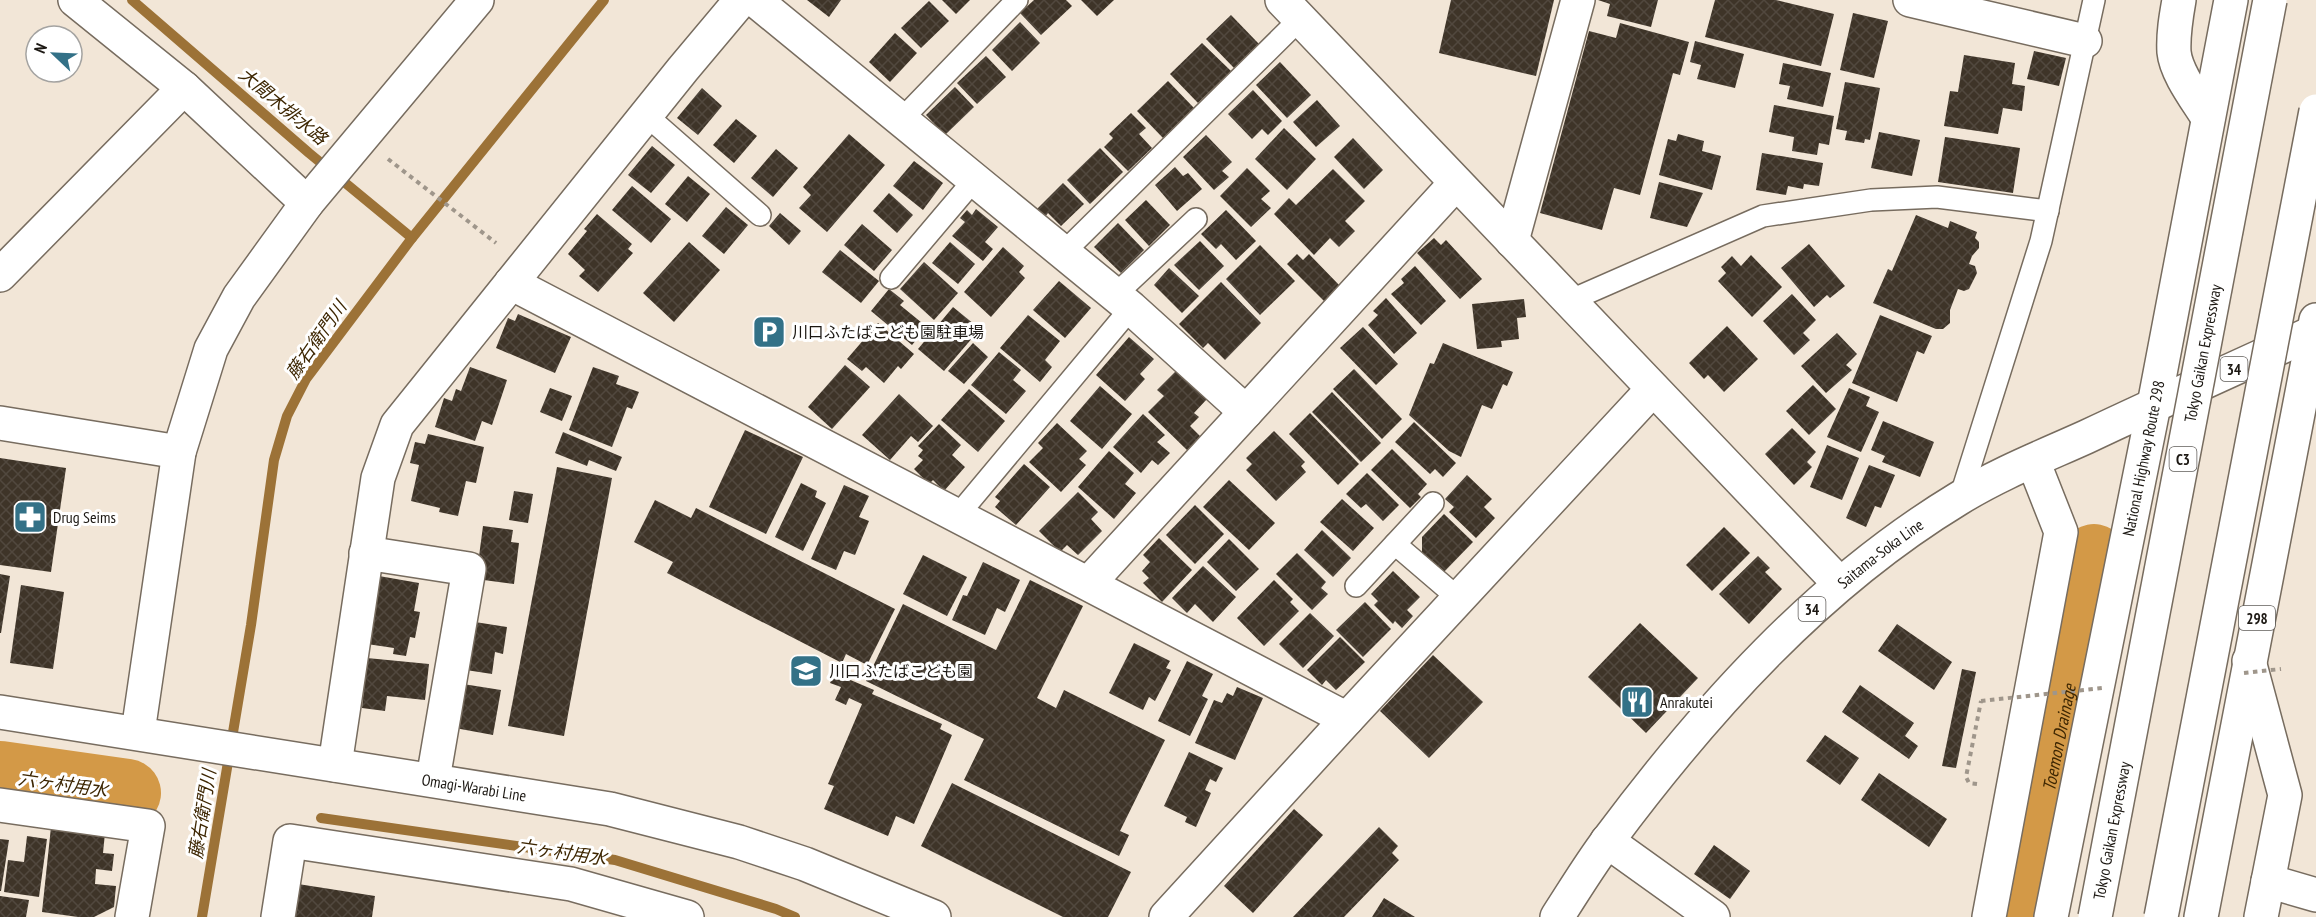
<svg xmlns="http://www.w3.org/2000/svg" width="2316" height="917" viewBox="0 0 2316 917" font-family="'PT Sans Narrow','Noto Sans JP',sans-serif">
	<defs>
		<pattern id="building-cross-hatch" width="8" height="8" patternUnits="userSpaceOnUse" patternTransform="scale(1.5)"><rect width="8" height="8" fill="#3e3428"/><path d="M0 0l8 8M0 8l8-8" fill="none" stroke="#51483e"/></pattern>
	</defs>
	<rect width="100%" height="100%" fill="#f2e6d7"/>
	<g fill="none" stroke-linecap="round" stroke-linejoin="round">
		<g stroke="#9c7237" stroke-width="10">
			<path d="M132,0l177,153 103,85"/>
			<path d="M321,818l294,42 161,49 19,8"/>
			<path d="M202,917l49,-292 23,-165 13,-44 19,-37 106,-141 192,-238"/>
		</g>
		<g stroke="#d39947" stroke-width="68">
			<path d="M0,775l127,18"/>
			<path id="s1" d="M2023,917l71,-359"/>
		</g>
	</g>
	<g fill="url(#building-cross-hatch)">
		<path d="M807,0h34l-12,17z"/>
		<path d="M942,0h28l-14,14z"/>
		<path d="M1034,0h32l6,6 -31,29 -21,-22z"/>
		<path d="M1081,0h33l-17,16z"/>
		<path d="M1451,0h103l-18,76 -97,-23z"/>
		<path d="M1598,0h60l-7,27 -44,-11 3,-12z"/>
		<path d="M1715,0h61l58,14 -13,52 -116,-29z"/>
		<path d="M929,1l20,20 -28,27 -20,-20z"/>
		<path d="M1853,13l35,8 -14,57 -34,-8z"/>
		<path d="M1231,15l28,29 -25,24 -28,-29z"/>
		<path d="M1020,22l20,21 -28,28 -20,-21z"/>
		<path d="M1620,23l69,19 -9,33 -7,-2 -33,122 -26,-7 -12,42 -62,-17 49,-182 27,7z"/>
		<path d="M895,33l22,20 -27,29 -21,-20z"/>
		<path d="M1695,41l49,13 -9,34 -38,-9 4,-14 -11,-3z"/>
		<path d="M1202,43l29,28 -33,32 -28,-29z"/>
		<path d="M2034,51l32,7 -7,28 -32,-7z"/>
		<path d="M1964,55l51,8 -3,21 13,2 -3,25 -19,-3 -5,26 -54,-8 6,-35 8,1z"/>
		<path d="M986,56l20,21 -29,27 -20,-21z"/>
		<path d="M1280,62l31,33 -24,23 -31,-33z"/>
		<path d="M1783,63l48,10 -8,34 -36,-8 3,-13 -11,-2z"/>
		<path d="M1168,81l26,27 -31,30 -26,-27z"/>
		<path d="M1845,82l35,6 -10,52 -5,-1 -1,4 -19,-3 2,-9 -11,-2z"/>
		<path d="M955,87l19,20 -29,28 -19,-20z"/>
		<path d="M702,88l20,18 -24,29 -21,-17z"/>
		<path d="M1253,90l29,31 -14,14 -6,-6 -10,10 -24,-25z"/>
		<path d="M1317,100l23,26 -24,21 -23,-25z"/>
		<path d="M1774,105l60,11 -5,29 -10,-2 -2,12 -25,-4 2,-14 -25,-5z"/>
		<path d="M1131,113l15,15 -7,6 13,14 -24,23 -24,-24 9,-9 -4,-4z"/>
		<path d="M736,119l21,17 -23,27 -21,-18z"/>
		<path d="M1284,128l32,31 -29,31 -32,-31z"/>
		<path d="M1879,132l41,8 -8,36 -41,-8z"/>
		<path d="M849,134l36,31 -58,67 -28,-24 12,-13 -8,-8z"/>
		<path d="M1678,134l26,7 -2,10 19,5 -9,34 -53,-15 9,-36 8,2z"/>
		<path d="M1206,135l26,27 -10,9 7,6 -15,13 -31,-33z"/>
		<path d="M1945,137l75,11 -7,45 -75,-11z"/>
		<path d="M1353,138l30,32 -19,19 -30,-32z"/>
		<path d="M652,146l23,19 -24,28 -23,-18z"/>
		<path d="M1100,148l23,24 -33,32 -23,-24z"/>
		<path d="M776,149l22,19 -25,29 -22,-19z"/>
		<path d="M1762,153l61,10 -4,23 -15,-2 -1,5 -15,-3 -2,9 -30,-5z"/>
		<path d="M914,161l29,22 -20,27 -30,-24z"/>
		<path d="M1175,167l8,9 5,-3 14,16 -25,22 -22,-26z"/>
		<path d="M1247,168l23,23 -9,8 10,9 -20,19 -31,-31z"/>
		<path d="M1333,169l32,32 -20,20 10,10 -16,16 -9,-9 -16,17 -40,-41 15,-16 7,7z"/>
		<path d="M688,176l22,18 -23,28 -22,-18z"/>
		<path d="M1659,182l44,11 -16,34 -37,-9z"/>
		<path d="M1063,183l21,21 -23,22 -13,-13 -3,4 -8,-8z"/>
		<path d="M632,186l39,33 -20,24 -39,-33z"/>
		<path d="M889,193l24,22 -16,18 -24,-22z"/>
		<path d="M1146,200l24,25 -21,21 -24,-26z"/>
		<path d="M726,207l22,18 -24,29 -22,-18z"/>
		<path d="M976,209l22,18 -13,15 8,7 -10,12 -31,-25 13,-14 -5,-4 7,-8 5,5z"/>
		<path d="M1226,210l30,31 -20,19 -15,-16 -5,5 -15,-15z"/>
		<path d="M780,213l21,18 -12,14 -20,-19z"/>
		<path d="M597,214l35,30 -4,5 5,4 -35,39 -19,-16 6,-6 -17,-16 19,-23 -3,-2z"/>
		<path d="M1916,215l32,13 2,-7 27,11 -2,6 4,4v6l-7,8 -3,8 6,2 2,7 -8,16 -5,2 -6,-2 -8,21v13l-7,6h-7l-63,-26 15,-34 4,2z"/>
		<path d="M1118,223l26,27 -23,23 -27,-26z"/>
		<path d="M862,224l30,26 -18,21 -30,-26z"/>
		<path d="M1434,238l7,7 5,-5 36,39 -22,20 -43,-46z"/>
		<path d="M1200,241l24,25 -25,24 -25,-25z"/>
		<path d="M689,242l31,28 -46,52 -31,-29z"/>
		<path d="M950,242l25,22 -17,20 -26,-21z"/>
		<path d="M1809,244l36,42 -15,12 -3,-3 -13,12 -33,-39z"/>
		<path d="M1260,245l35,36 -35,34 -34,-36z"/>
		<path d="M1003,247l21,19 -5,6 6,6 -34,39 -27,-25z"/>
		<path d="M840,250l39,31 -18,22 -39,-31z"/>
		<path d="M1297,254l6,6 6,-6 32,33 -16,15 -38,-38z"/>
		<path d="M1751,255l31,32 -30,30 -34,-36 8,-8 -5,-6 11,-11 9,10z"/>
		<path d="M924,262l34,31 -24,27 -34,-31z"/>
		<path d="M1415,266l31,35 -25,24 -30,-31 13,-11 -3,-4z"/>
		<path d="M1169,268l30,28 -17,17 -28,-28z"/>
		<path d="M1059,281l32,27 -26,30 -32,-28z"/>
		<path d="M1221,282l40,41 -36,37 -17,-17 -5,5 -24,-24z"/>
		<path d="M889,289l15,12 -4,4 27,22 -15,18 -41,-34z"/>
		<path d="M1792,294l24,26 -13,13 7,7 -16,15 -31,-34z"/>
		<path d="M1386,298l31,35 -23,21 -26,-29 10,-10 -5,-4z"/>
		<path d="M1524,299l2,18 -9,1 2,21 -18,2 1,6 -25,2 -5,-45z"/>
		<path d="M953,307l27,22 -36,42 -26,-22z"/>
		<path d="M518,314l53,23 -16,36 -59,-25 12,-30 7,3z"/>
		<path d="M1028,315l32,26 -15,19 7,7 -12,15 -40,-34z"/>
		<path d="M1880,315l52,21 -8,18 -7,-3 -20,51 -45,-19z"/>
		<path d="M878,323l36,31 -13,15 -3,-3 -14,17 -18,-16 -4,4 -15,-12z"/>
		<path d="M1727,326l31,33 -34,33 -16,-17 -4,4 -15,-16z"/>
		<path d="M1363,327l35,37 -22,21 -36,-37z"/>
		<path d="M1837,333l20,21 -11,11 6,5 -26,23 -25,-27z"/>
		<path d="M1129,337l25,22 -14,15 5,5 -20,22 -29,-26z"/>
		<path d="M973,343l15,14 -24,27 -16,-13z"/>
		<path d="M1443,343l70,29 -6,14 -4,-2 -11,25 -10,-4 -21,52 -12,-6 -40,-36 21,-52 4,1z"/>
		<path d="M999,352l22,18 -8,10 13,11 -20,23 -35,-29z"/>
		<path d="M845,365l25,22 -38,42 -24,-22z"/>
		<path d="M470,367l37,13 -15,45 -10,-4 -7,20 -40,-14 9,-29 8,3 4,-12 5,2z"/>
		<path d="M593,367l26,9 -3,8 23,8 -7,17 -5,-2 -15,40 -43,-17z"/>
		<path d="M1354,369l48,50 -20,20 -49,-50z"/>
		<path d="M1177,370l30,29 -13,14 5,4 -9,9 11,11 -13,14 -40,-39 16,-16 -7,-6z"/>
		<path d="M1813,385l23,24 -27,26 -23,-24z"/>
		<path d="M1100,386l32,28 -30,35 -32,-28z"/>
		<path d="M550,388l22,8 -10,25 -22,-9z"/>
		<path d="M1849,388l21,9 -4,9 13,6 -18,40 -34,-15z"/>
		<path d="M969,389l36,32 -27,31 -37,-32z"/>
		<path d="M1332,392l49,51 -20,19 -49,-50z"/>
		<path d="M899,394l34,32 -15,16 -7,-6 -21,24 -28,-25z"/>
		<path d="M1310,413l49,51 -21,21 -49,-51z"/>
		<path d="M1143,414l22,21 -8,7 13,11 -12,12 -6,-5 -11,13 -28,-26z"/>
		<path d="M1883,421l51,21 -14,35 -38,-15 3,-6 -14,-6z"/>
		<path d="M1414,422l42,41 -13,14 -8,-8 -5,5 -35,-32z"/>
		<path d="M1057,423l30,28 -8,8 7,6 -25,27 -32,-30 14,-14 -5,-5z"/>
		<path d="M939,424l22,21 -9,10 13,12 -21,24 -11,-11 -4,4 -15,-15 9,-9 -5,-4 5,-6 -5,-4z"/>
		<path d="M1792,428l24,24 -9,10 5,5 -18,18 -29,-31z"/>
		<path d="M745,430l58,27 -37,77 -57,-27z"/>
		<path d="M1274,431l31,31 -4,4 5,6 -30,29 -30,-31 6,-6 -6,-6z"/>
		<path d="M563,432l59,25 -6,14 -27,-11 -2,6 -32,-13z"/>
		<path d="M428,434l56,13 -8,36 -10,-2 -8,35 -19,-4 1,-4 -29,-7 8,-36 -9,-2 5,-21 10,2z"/>
		<path d="M1827,445l32,13 -17,42 -32,-13z"/>
		<path d="M1392,449l35,35 -9,10 3,3 -11,11 -39,-38z"/>
		<path d="M1109,451l25,22 -9,11 11,9 -22,26 -36,-32z"/>
		<path d="M0,458l66,10 -15,104 -51,-7z"/>
		<path d="M1024,464l26,23 -34,38 -21,-18 5,-6 -5,-4z"/>
		<path d="M1869,465l26,10 -14,33 -6,-2 -9,21 -20,-9z"/>
		<path d="M557,467l55,11 -48,258 -56,-10z"/>
		<path d="M1367,473l32,32 -16,16 -17,-17 -5,4 -15,-14z"/>
		<path d="M1467,475l25,24 -8,8 11,11 -19,20 -27,-26 5,-5 -9,-8z"/>
		<path d="M1229,480l46,43 -26,27 -46,-43z"/>
		<path d="M801,483l16,8 -2,6 11,6 -23,48 -28,-14z"/>
		<path d="M844,485l25,11 -10,21 10,4 -14,34 -11,-4 -8,19 -25,-11z"/>
		<path d="M514,491l19,3 -5,29 -19,-3z"/>
		<path d="M1078,492l20,20 -7,7 11,12 -24,24 -11,-10 -7,7 -21,-21z"/>
		<path d="M1342,499l32,29 -21,23 -33,-29z"/>
		<path d="M655,500l36,18 5,-10 199,101 -28,56 -21,-11 -4,9 -175,-90 6,-11 -39,-20z"/>
		<path d="M1195,505l29,29 -29,30 -29,-29z"/>
		<path d="M1444,514l29,28 -31,32 -20,-20v-17z"/>
		<path d="M483,526l30,4 -2,12 8,1 -5,41 -38,-5z"/>
		<path d="M1724,527l26,26 -38,38 -26,-26z"/>
		<path d="M1322,530l29,28 -18,19 -29,-27z"/>
		<path d="M1159,538l33,32 -30,32 -19,-19 6,-5 -7,-7 8,-9 -7,-7z"/>
		<path d="M1229,539l30,30 -23,22 -29,-29z"/>
		<path d="M1297,553l29,29 -5,6 7,6 -16,16 -36,-36z"/>
		<path d="M923,555l44,22 -20,39 -44,-22z"/>
		<path d="M1758,556l12,12 -5,4 17,17 -33,35 -30,-30z"/>
		<path d="M983,562l37,18 -15,32 -8,-4 -12,27 -33,-15 11,-25 4,1z"/>
		<path d="M1203,566l33,31 -23,25 -18,-18 -8,9 -15,-15z"/>
		<path d="M1393,571l27,26 -13,13 6,6 -11,12 -7,-7 -2,3 -19,-19 4,-4 -7,-7z"/>
		<path d="M0,574l10,2 -9,57h-1z"/>
		<path d="M379,576l40,7 -5,28 6,1 -5,26 -5,-1 -4,19 -13,-2 1,-6 -27,-4z"/>
		<path d="M1030,580l53,26 -46,92 19,10 8,-18 101,50 -45,91 9,4 -10,21 -155,-76 20,-41 -118,-58 37,-77 93,46z"/>
		<path d="M1274,580l19,19 -3,3 9,9 -35,35 -27,-28z"/>
		<path d="M21,585l43,7 -11,77 -43,-6z"/>
		<path d="M1365,602l26,27 -28,28 -27,-27z"/>
		<path d="M1310,613l24,23 -31,32 -24,-24z"/>
		<path d="M475,622l32,5 -4,27 -8,-2 -3,22 -26,-4z"/>
		<path d="M1640,623l58,55 -52,55 -58,-56z"/>
		<path d="M1897,624l55,38 -18,28 -56,-39z"/>
		<path d="M1340,637l25,25 -29,28 -10,-10 -4,5 -15,-15z"/>
		<path d="M1134,643l36,18 -4,7 5,2 -16,31 -6,-4 -6,13 -34,-17z"/>
		<path d="M1433,655l50,47 -54,56 -49,-47z"/>
		<path d="M367,658l62,6 -4,36 -38,-4 -2,15 -23,-3z"/>
		<path d="M1187,661l26,13 -11,22 6,3 -18,37 -32,-15z"/>
		<path d="M1962,669l14,3 -20,96 -14,-2z"/>
		<path d="M834,673l40,17 -2,4 70,30 -2,5 12,6 -38,89 -18,-8 -8,20 -64,-27 10,-23 -6,-2 34,-80 -13,-6 -3,7 -11,-5 6,-13 -11,-4z"/>
		<path d="M463,684l38,6 -8,45 -38,-7z"/>
		<path d="M1860,685l54,38 -9,13 13,10 -9,13 -67,-47z"/>
		<path d="M1237,687l26,11 -28,62 -40,-17 19,-43 8,3 5,-10 6,3z"/>
		<path d="M1825,735l34,23 -19,27 -34,-24z"/>
		<path d="M1189,752l34,16 -7,14 -6,-3 -5,11 6,3 -15,34 -11,-5 2,-5 -23,-11z"/>
		<path d="M1879,773l68,46 -18,28 -68,-47z"/>
		<path d="M952,783l179,89 -23,45h-45l-142,-71z"/>
		<path d="M1294,809l29,26 -70,78 -29,-27z"/>
		<path d="M51,827l54,6 -2,20 11,1 -2,17 -16,-2 -1,15 21,2 -2,21 -20,10h-16l-36,-5z"/>
		<path d="M1379,827l19,19 -6,7 7,7 -55,57h-51z"/>
		<path d="M27,836l20,3 -8,58 -35,-5 4,-32 16,2z"/>
		<path d="M0,839l9,1 -8,51h-1z"/>
		<path d="M1714,845l36,26 -20,28 -36,-25z"/>
		<path d="M298,884l77,12 -3,21h-79z"/>
		<path d="M0,896l29,4 -3,17h-26z"/>
		<path d="M1384,898l31,19h-43z"/>
	</g>
	<g fill="none" stroke-linecap="round" stroke-linejoin="round">
		<g stroke="#776c5f" stroke-width="24">
			<g id="lane">
				<path d="M646,115l114,100"/>
				<path d="M901,120l116,-120"/>
				<path d="M1063,253l237,-234"/>
				<path d="M891,278l83,-98"/>
				<path d="M1115,295l81,-76"/>
				<path d="M1569,301l194,-85 108,-16 66,-3 111,14"/>
				<path d="M1960,498l81,-257 53,-241"/>
				<path d="M958,515l173,-207"/>
				<path d="M1395,544l63,54"/>
				<path d="M1356,586l77,-83"/>
			</g>
		</g>
		<g stroke="#776c5f" stroke-width="36">
			<g id="street">
				<path d="M75,0l109,88 123,115"/>
				<path d="M755,0l376,308 115,104"/>
				<path d="M1910,0l175,41"/>
				<path d="M1512,241l66,-241"/>
				<path d="M0,275l184,-187"/>
				<path d="M511,283l836,436"/>
				<path d="M0,423l179,29"/>
				<path d="M366,553l103,16 -36,210"/>
				<path d="M1089,583l367,-400"/>
				<path d="M2249,661l36,134 -24,122"/>
				<path d="M138,732l41,-280 32,-103 28,-52 68,-94 170,-203"/>
				<path d="M335,765l43,-287 19,-53 286,-356 58,-69"/>
				<path d="M0,805l148,21 -16,91"/>
				<path d="M1607,841l106,76"/>
				<path d="M2268,881l48,14"/>
				<path d="M278,917l12,-76 281,43 116,33"/>
				<path d="M1166,917l181,-198 306,-330"/>
				<path d="M1989,917l72,-385 -28,-71"/>
			</g>
		</g>
		<g stroke="#776c5f" stroke-width="36">
			<g id="secondary">
				<path d="M1282,0l558,584"/>
				<path d="M2179,0c-3,17 -6,34 -5,52 2,21 23,48 34,66"/>
				<path id="s2" d="M0,712l610,97 129,33 66,22 129,53"/>
			</g>
		</g>
		<g stroke="#776c5f" stroke-width="36">
			<g id="primary">
				<path id="s3" d="M1557,917c17,-26 33,-53 52,-78 97,-130 209,-255 349,-340 40,-25 86,-43 128,-62 76,-36 152,-70 228,-105"/>
			</g>
		</g>
		<g stroke="#776c5f" stroke-width="36">
			<g id="highway">
				<path id="s4" d="M2051,917l103,-512 77,-405"/>
				<path d="M2201,917l115,-597"/>
			</g>
		</g>
		<g stroke="#9f968b" stroke-width="4" stroke-dasharray="4.5 4.5" stroke-linecap="butt">
			<path d="M388,159l108,84"/>
			<path d="M1977,784l-8,-1 -3,-6 15,-76"/>
		</g>
		<use href="#lane" stroke="#fff" stroke-width="21"/>
		<use href="#street" stroke="#fff" stroke-width="33"/>
		<use href="#secondary" stroke="#fff" stroke-width="33"/>
		<use href="#primary" stroke="#fff" stroke-width="33"/>
		<use href="#highway" stroke="#fff" stroke-width="33"/>
		<g stroke="#776c5f" stroke-width="36" stroke-linecap="butt">
			<g id="highway-bridge">
				<path id="s5" d="M2095,917l175,-917"/>
				<path d="M2161,917l155,-806"/>
			</g>
		</g>
		<g stroke="#9f968b" stroke-width="4" stroke-dasharray="4.5 4.5" stroke-linecap="butt">
			<path d="M2244,673l37,-4"/>
			<path d="M1981,701l121,-13"/>
		</g>
		<use href="#highway-bridge" stroke="#fff" stroke-width="33"/>
	</g>
	<defs>
		<g id="parking-square" transform="scale(1.725)"><rect x="-9" y="-9" width="18" height="18" rx="4" fill="#337187" stroke="#fff"/><path d="M-3.5-5.5H1a3.5 3.5 0 0 1 0 7H-1V5.5H-3.5ZM-1-3.4V-.6H.8a1.4 1.4 0 0 0 0-2.8Z" fill="#fff"/></g>
		<g id="pharmacy-square" transform="scale(1.725)"><rect x="-9" y="-9" width="18" height="18" rx="4" fill="#337187" stroke="#fff"/><path d="M-2-6h4v4h4v4h-4v4h-4v-4h-4v-4h4Z" fill="#fff"/></g>
		<g id="school-square" transform="scale(1.725)"><rect x="-9" y="-9" width="18" height="18" rx="4" fill="#337187" stroke="#fff"/><path d="M0-5L7-2L0 1L-7-2ZM-4 1L0 2.5L4 1V4Q0 6-4 4Z" fill="#fff"/></g>
		<g id="restaurant-square" transform="scale(1.725)"><rect x="-9" y="-9" width="18" height="18" rx="4" fill="#337187" stroke="#fff"/><path d="M-5-6h1v4h1v-4h1v4h1v-4h1v5L-1.5 .5V6h-2V.5L-5-1ZM5-6V6H3V1.5H1.5Q1.5-4 5-6Z" fill="#fff"/></g>
	</defs>
	<g fill-rule="evenodd">
		<use href="#parking-square" x="769" y="332"/>
		<use href="#pharmacy-square" x="30" y="517"/>
		<use href="#school-square" x="806" y="671"/>
		<use href="#restaurant-square" x="1637" y="702"/>
	</g>
	<g text-anchor="middle" dominant-baseline="central" stroke-width="6" stroke-linejoin="round" paint-order="stroke">
		<g fill="#fff" stroke="#605d5a" stroke-width="1.5">
			<rect x="2220.5" y="357" width="27" height="24" rx="4.5"/>
			<rect x="2169.5" y="447" width="27" height="24" rx="4.5"/>
			<rect x="1798.5" y="597" width="27" height="24" rx="4.5"/>
			<rect x="2239" y="606" width="36" height="24" rx="4.5"/>
		</g>
		<g font-size="15" font-weight="bold" fill="#1c1813">
			<text x="2234" y="369">34</text>
			<text x="2183" y="459">C3</text>
			<text x="1812" y="609">34</text>
			<text x="2257" y="618">298</text>
		</g>
		<g font-size="16" fill="#1c1813" stroke="#fff" text-anchor="start">
			<text x="792" y="332">川口ふたばこども園駐車場</text>
			<text x="53" y="517">Drug Seims</text>
			<text x="829" y="671">川口ふたばこども園</text>
			<text x="1660" y="702">Anrakutei</text>
		</g>
		<g font-size="16" fill="#1c1813" stroke="#fff">
			<text stroke="none"><textPath href="#s5" startOffset="574">Tokyo Gaikan Expressway</textPath></text>
			<text stroke="none"><textPath href="#s4" startOffset="468">National Highway Route 298</textPath></text>
			<text stroke="none"><textPath href="#s3" startOffset="489">Saitama-Soka Line</textPath></text>
			<text stroke="none"><textPath href="#s2" startOffset="480">Omagi-Warabi Line</textPath></text>
			<text stroke="none"><textPath href="#s5" startOffset="88">Tokyo Gaikan Expressway</textPath></text>
		</g>
		<g font-size="18" font-style="italic" fill="#3d2602" stroke="#fff">
			<text transform="translate(283 106) rotate(40)">大間木排水路</text>
			<text transform="translate(316 340) rotate(-55)">藤右衛門川</text>
			<text stroke="none"><textPath href="#s1" startOffset="183">Toemon Drainage</textPath></text>
			<text transform="translate(63 784) rotate(8)">六ヶ村用水</text>
			<text transform="translate(202 814) rotate(-81)">藤右衛門川</text>
			<text transform="translate(562 852) rotate(8)">六ヶ村用水</text>
		</g>
	</g>
	<g transform="translate(54 54) rotate(293)"><circle r="28" fill="#ffffff" stroke="#a4a3a1" stroke-width="1.5"/>
	<path d="M0-4.5L10 22L0 15L-10 22Z" fill="#337187"/>
	<text y="-9" font-size="16" font-weight="bold" text-anchor="middle" fill="#1c1813">N</text>
	</g>
</svg>
